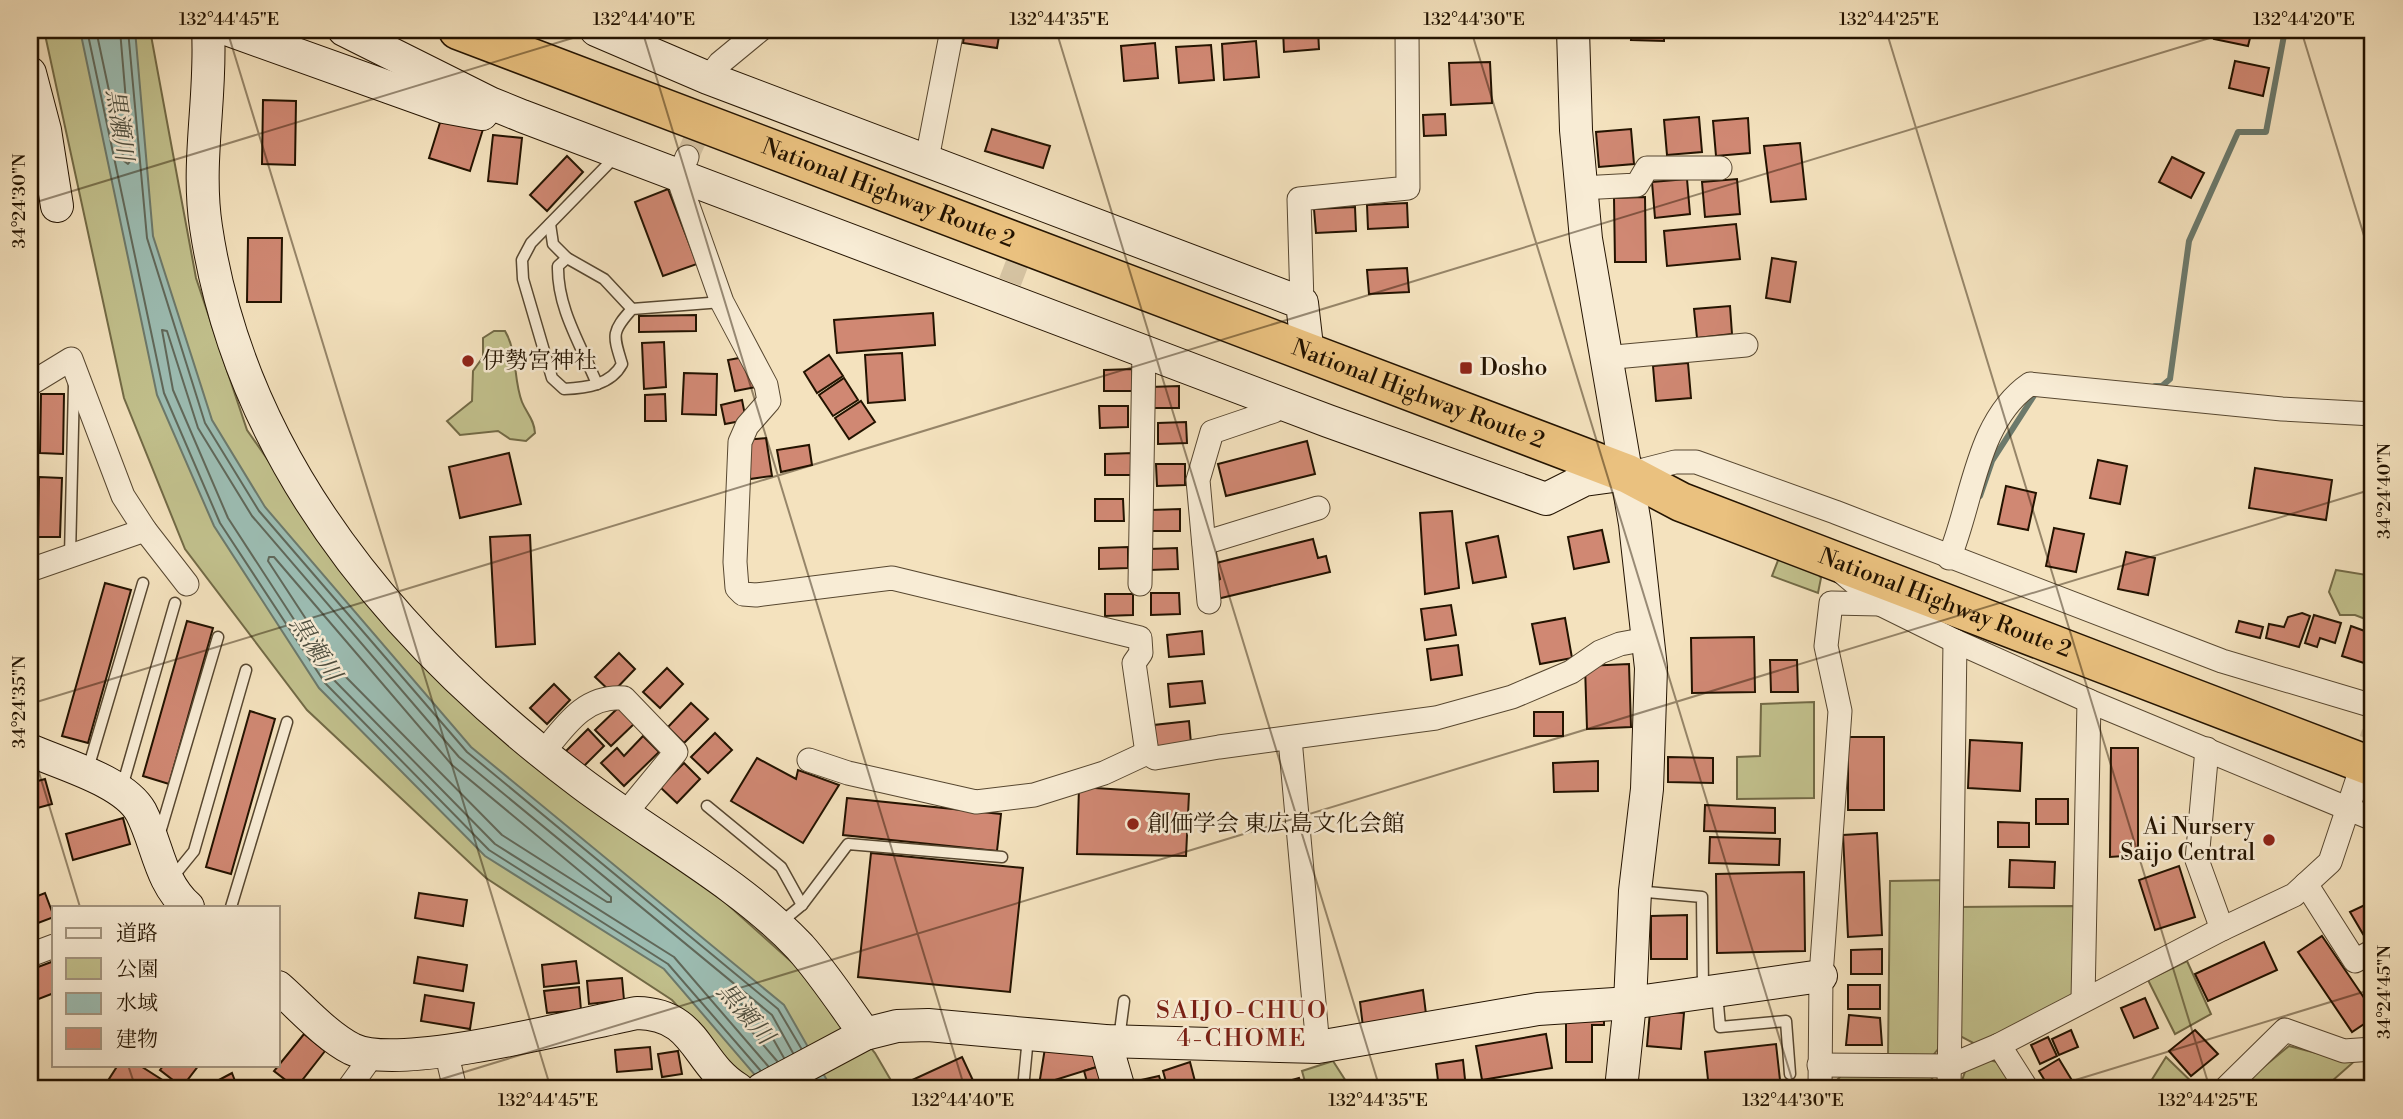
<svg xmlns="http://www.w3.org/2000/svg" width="2403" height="1119" viewBox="0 0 2403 1119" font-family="'Libre Bodoni','Noto Serif JP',serif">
	<rect width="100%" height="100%" fill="#f4e2be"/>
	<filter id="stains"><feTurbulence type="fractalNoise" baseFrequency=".00286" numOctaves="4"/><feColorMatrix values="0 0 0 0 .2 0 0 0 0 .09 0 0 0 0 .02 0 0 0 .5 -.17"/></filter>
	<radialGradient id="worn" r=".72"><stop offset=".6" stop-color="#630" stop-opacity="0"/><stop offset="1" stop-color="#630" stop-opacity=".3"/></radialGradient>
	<g fill="#c2c18d" stroke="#726a46" stroke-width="2">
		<path d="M44,30h106l46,248 51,152 129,185 99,99 243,182 106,95 51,62 21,36h-148l-15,-22 -61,-67 -186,-122 -179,-168 -122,-161 -61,-151z"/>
		<path d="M494,331h11c13,22 8,48 17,71 5,12 12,17 13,31l-9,8 -16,-2 -12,-8 -38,4 -13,-14 25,-20 1,-30 10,-14v-19z"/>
		<path d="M1782,550l26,10 13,18 -3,15 -46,-17z"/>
		<path d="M2336,570l37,6v46l-18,-7h-15l-11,-23z"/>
		<path d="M1814,702v96l-77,1v-42l23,-1 1,-52z"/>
		<path d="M1945,880l-3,164 -11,14 -43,-1 2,-176z"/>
		<path d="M2075,906l-3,92 -95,47 -19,-10 2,-128z"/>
		<path d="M2187,961l24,53 -36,20 -27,-54z"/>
		<path d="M2289,1046l47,12 21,1 -34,30h-86z"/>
		<path d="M2166,1057l33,32h-53z"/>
		<path d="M1990,1060l10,3 16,26h-57l7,-20z"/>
		<path d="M1333,1061l18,28h-44l-5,-18z"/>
		<path d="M1841,1076l90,1 8,12h-111z"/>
	</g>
	<path fill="#9cbdb3" stroke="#6c796b" stroke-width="2" d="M80,30h55l18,206 59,184 53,87 206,240 313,258 48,84h-65l-103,-120 -179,-113 -166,-168 -105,-162 -57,-131z"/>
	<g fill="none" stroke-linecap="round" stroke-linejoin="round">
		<g stroke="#60685a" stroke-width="2">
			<path d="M87,30l77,363 56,130 105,160 164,167 179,114 92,106"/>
			<path d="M96,30l28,131 4,3 3,-4 -11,-130"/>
			<path d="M128,30l19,208 58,185 54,88 208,241 311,257 23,39"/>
			<path d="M269,557h5l178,208 159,132v5h-4l-105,-67 -162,-164 -72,-110z"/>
			<path d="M777,1061l-54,-63 1,-5h4l36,30 20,35"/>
			<path d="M768,1066l-94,-109 -179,-113 -163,-166 -104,-160 -55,-128 -11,-60 5,1 31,97 54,88 207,241 313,258 21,38"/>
		</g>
		<g stroke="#6c796b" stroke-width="6">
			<path d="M2155,386h7l8,-7 19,-138 49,-109h28l19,-102"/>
			<path d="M1980,496l12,-35 43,-67"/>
		</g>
	</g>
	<g fill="#d08873" stroke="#231300" stroke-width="2">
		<path d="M965,30h35l-3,18 -34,-5z"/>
		<path d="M1283,30h35l1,19 -35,3z"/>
		<path d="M1632,30h32v11l-33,-1z"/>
		<path d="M2216,30h36l-4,16 -34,-7z"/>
		<path d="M1256,41l3,36 -35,3 -2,-36z"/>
		<path d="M1155,43l3,35 -34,3 -3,-35z"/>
		<path d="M1211,45l3,35 -35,3 -3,-36z"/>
		<path d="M2235,61l34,7 -6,28 -34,-8z"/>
		<path d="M1490,62l2,41 -41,2 -2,-42z"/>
		<path d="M263,100l33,1 -1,64 -33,-1z"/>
		<path d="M443,113l41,13 -14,45 -41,-13z"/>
		<path d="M1445,114l1,21 -22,1 -1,-21z"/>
		<path d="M1699,117l3,35 -35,3 -3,-35z"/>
		<path d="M1748,118l2,35 -34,3 -3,-35z"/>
		<path d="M992,129l58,17 -7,22 -58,-17z"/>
		<path d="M1631,129l3,35 -35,3 -3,-35z"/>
		<path d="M493,135l29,3 -5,46 -29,-3z"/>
		<path d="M1800,143l6,56 -35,3 -7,-56z"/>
		<path d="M567,156l16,16 -36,39 -17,-16z"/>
		<path d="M2172,157l32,16 -13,25 -32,-16z"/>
		<path d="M1687,179l3,35 -35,4 -3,-36z"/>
		<path d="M1737,179l3,35 -35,3 -3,-35z"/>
		<path d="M668,189l29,75 -34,12 -28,-74z"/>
		<path d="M1645,197l1,65h-31l-1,-64z"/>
		<path d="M1407,203l1,24 -40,2 -1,-24z"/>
		<path d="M1355,207l1,24 -40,2 -2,-24z"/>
		<path d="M1736,224l4,35 -73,7 -3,-35z"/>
		<path d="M248,238h34l-1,64h-34z"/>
		<path d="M1772,258l24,4 -6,40 -24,-4z"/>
		<path d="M1407,268l2,24 -40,2 -2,-24z"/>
		<path d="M1730,306l2,28 -35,4 -3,-29z"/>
		<path d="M933,313l2,32 -98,8 -3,-33z"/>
		<path d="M696,315v16l-57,1v-16z"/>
		<path d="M664,342l2,45 -22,2 -2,-46z"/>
		<path d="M902,353l3,47 -37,3 -3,-48z"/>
		<path d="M829,355l14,21 -26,17 -13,-21z"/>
		<path d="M750,356l6,31 -21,4 -7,-31z"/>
		<path d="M1688,363l3,35 -35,3 -3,-35z"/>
		<path d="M1132,369l1,22h-29v-21z"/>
		<path d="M684,373l33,1 -1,41 -34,-1z"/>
		<path d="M844,378l14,22 -25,16 -14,-21z"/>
		<path d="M1179,386v22h-28l-1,-21z"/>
		<path d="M41,394h23l-1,60 -23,-1z"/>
		<path d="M665,394l1,27h-21v-26z"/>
		<path d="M742,400l4,20 -21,4 -4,-19z"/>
		<path d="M861,401l14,21 -26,17 -14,-21z"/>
		<path d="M1099,406h29v21l-28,1z"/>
		<path d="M1186,422l1,21 -29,1v-21z"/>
		<path d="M766,438l6,38 -22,3 -5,-39z"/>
		<path d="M1307,441l8,33 -89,22 -8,-32z"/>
		<path d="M809,445l3,20 -31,7 -4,-22z"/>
		<path d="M509,453l12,51 -61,14 -11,-51z"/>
		<path d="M1133,453l1,22h-29v-21z"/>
		<path d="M2098,460l29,6 -7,38 -30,-6z"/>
		<path d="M1156,464h29v21l-28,1z"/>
		<path d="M2255,468l77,12 -6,40 -77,-12z"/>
		<path d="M39,477l23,1 -2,59h-22z"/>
		<path d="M2006,486l30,7 -8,37 -30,-6z"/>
		<path d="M1095,499h28l1,22h-29z"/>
		<path d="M1180,509v22h-28l-1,-21z"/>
		<path d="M1452,511l7,77 -34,6 -5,-81z"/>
		<path d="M2054,528l30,6 -8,38 -30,-6z"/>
		<path d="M1602,530l7,32 -35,7 -6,-32z"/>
		<path d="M530,535l5,109 -39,3 -6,-110z"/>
		<path d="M1498,536l8,41 -33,6 -7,-40z"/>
		<path d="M1313,539l5,19 8,-2 4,16 -113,27 -4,-15 7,-5 -4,-16z"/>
		<path d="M1128,547v21l-29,1v-21z"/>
		<path d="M1177,548l1,21 -29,1v-21z"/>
		<path d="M2126,552l29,6 -7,37 -30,-6z"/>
		<path d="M105,583l26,7 -43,153 -26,-7z"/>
		<path d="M1151,593h28l1,21 -29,1z"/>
		<path d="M1105,594h28v21l-28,1z"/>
		<path d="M1451,605l5,30 -31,5 -4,-31z"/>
		<path d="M2302,613l8,3 -11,31 -33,-9 3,-14 15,3 4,-10z"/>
		<path d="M2314,615l27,8 -6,20 -15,-5 -3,9 -12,-4z"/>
		<path d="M1565,618l7,40 -32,6 -8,-40z"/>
		<path d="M187,621l26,7 -44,156 -26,-8z"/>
		<path d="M2239,621l24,6 -3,11 -24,-6z"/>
		<path d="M2351,626l22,8 -6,30 -25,-8z"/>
		<path d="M1202,631l2,23 -35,3 -2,-22z"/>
		<path d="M1754,637l1,55 -63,1 -1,-55z"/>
		<path d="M1458,645l4,30 -31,5 -4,-31z"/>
		<path d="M619,653l16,16 -23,24 -17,-16z"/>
		<path d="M1770,660h27l1,32h-27z"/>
		<path d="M1629,664l2,63 -44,2 -2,-63z"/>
		<path d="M667,668l16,16 -23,24 -17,-16z"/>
		<path d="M1202,681l3,22 -35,4 -2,-23z"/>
		<path d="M554,684l16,16 -23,24 -17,-16z"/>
		<path d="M691,703l17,16 -24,24 -16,-16z"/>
		<path d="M619,707l16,16 -24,23 -16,-16z"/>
		<path d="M250,711l25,8 -44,155 -25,-7z"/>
		<rect x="1534" y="712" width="29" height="24"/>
		<path d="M1189,721l2,22 -34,4 -3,-22z"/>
		<path d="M588,729l16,17 -23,23 -17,-16z"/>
		<path d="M715,733l17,17 -24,23 -17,-16z"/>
		<path d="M643,736l16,16 -35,34 -23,-23 16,-15 7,8z"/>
		<rect x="1848" y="737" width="36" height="73"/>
		<path d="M1970,740l52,3 -2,48 -52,-3z"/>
		<path d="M2111,748h27v107l-28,2z"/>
		<path d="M1668,757l45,1v25l-45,-1z"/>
		<path d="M757,758l39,21 2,-9 41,15 -36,58 -72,-42z"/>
		<path d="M1598,761v30l-44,1 -1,-29z"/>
		<path d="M684,763l16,16 -23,24 -17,-16z"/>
		<path d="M45,779l7,25 -22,6v-27z"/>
		<path d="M1079,787l110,7 -3,62 -109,-2z"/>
		<path d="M847,798l154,16 -4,37 -154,-16z"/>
		<rect x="2036" y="799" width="32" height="25"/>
		<path d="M1705,805l70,3v25l-71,-2z"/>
		<path d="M123,818l7,26 -57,16 -7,-26z"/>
		<path d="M1998,822l31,1v24h-31z"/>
		<path d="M1877,833l5,102 -34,2 -5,-102z"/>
		<path d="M1710,837l70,2 -1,26 -70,-2z"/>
		<path d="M871,853l152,15 -13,124 -152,-15z"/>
		<path d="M2010,860l45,2 -1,26 -45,-1z"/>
		<path d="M2179,866l16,51 -40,13 -16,-50z"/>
		<path d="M1804,872l1,79 -88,2 -1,-79z"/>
		<path d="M45,893l9,24 -24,9v-27z"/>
		<path d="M419,893l48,7 -4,26 -48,-8z"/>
		<path d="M2369,903l4,7v18l-10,6 -13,-22z"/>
		<path d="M1687,915v44h-36v-43z"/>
		<path d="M2322,936l51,75v7l-21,14 -54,-80z"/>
		<path d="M2264,942l13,28 -69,31 -13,-27z"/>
		<path d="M1882,949v25h-31v-24z"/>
		<path d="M418,957l49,8 -4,26 -49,-8z"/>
		<path d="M54,961v32l-18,7 -6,-17v-13z"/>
		<path d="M576,961l3,22 -35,4 -2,-22z"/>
		<path d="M622,978l2,22 -35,4 -2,-23z"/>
		<rect x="1848" y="985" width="32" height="24"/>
		<path d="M579,987l2,23 -34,3 -3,-22z"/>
		<path d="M1423,990l3,24 -63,13 -3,-25z"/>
		<path d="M425,995l49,8 -4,26 -49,-8z"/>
		<path d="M2145,998l13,30 -24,10 -13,-30z"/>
		<path d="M1650,1011l34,2 -3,36 -34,-3z"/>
		<path d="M1604,1013v12h-12v37h-26v-48z"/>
		<path d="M1849,1015l31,3 2,27h-36z"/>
		<path d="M2071,1030l7,17 -19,8 -7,-16z"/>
		<path d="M2195,1030l23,24 -27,22 -22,-25z"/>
		<path d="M304,1034l21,17 -29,37 -22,-17z"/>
		<path d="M1546,1034l6,34 -70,12 -6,-34z"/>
		<path d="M2048,1037l9,19 -17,8 -9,-19z"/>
		<path d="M1776,1044l5,45h-72l-4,-37z"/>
		<path d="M650,1047l2,22 -35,3 -2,-22z"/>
		<path d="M1045,1048l51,4 7,13 -64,20z"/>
		<path d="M678,1051l4,23 -20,3 -4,-23z"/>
		<path d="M962,1057l15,32h-63l-4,-8z"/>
		<path d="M2059,1059l17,28 -4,2h-22l-11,-18z"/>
		<path d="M1463,1060l3,29h-27l-3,-25z"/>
		<path d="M1190,1062l7,27h-29l-5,-18z"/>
		<path d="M118,1065h21l25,16 -6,8h-32l-17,-10z"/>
		<path d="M164,1065h35l-17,22 -22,-17z"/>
		<path d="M1103,1065l7,24h-21l-5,-18z"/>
		<path d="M232,1073l6,16h-36z"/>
		<path d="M1159,1076l4,13h-20l-2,-9z"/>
		<path d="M1299,1078l4,11h-43z"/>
		<path d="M697,1083l1,6h-35l-1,-2z"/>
	</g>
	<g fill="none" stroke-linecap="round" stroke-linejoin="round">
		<g stroke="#d5c3a2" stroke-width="23" stroke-dasharray="23 11" stroke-linecap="butt">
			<path d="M687,157l25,-55"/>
			<path d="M1010,282l26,-68"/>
			<path d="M2360,772l13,-39"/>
		</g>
		<g stroke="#574730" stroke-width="13">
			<g id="lane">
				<path d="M616,156l-85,87 -9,17 1,19 29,99 12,11c22,-1 47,-4 58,-25 -9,-29 -11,-32 10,-55l90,-7"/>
				<path d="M550,224l3,20 14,14 37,21 28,30"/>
				<path d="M567,258l-9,8c-1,42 23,79 39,118"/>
				<path d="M70,556l4,-172"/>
				<path d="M87,772l56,-189"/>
				<path d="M122,787l53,-184"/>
				<path d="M707,806l74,61 21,38"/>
				<path d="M159,836l59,-199"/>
				<path d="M172,878l22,-27 52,-181"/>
				<path d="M1636,891l66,6 1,92"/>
				<path d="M231,907l56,-185"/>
				<path d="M779,924l23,-19 46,-61 154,13"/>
				<path d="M1717,993l3,34 66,-6 4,53"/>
				<path d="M1119,1039l5,-38"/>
				<path d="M1023,1089l5,-52"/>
			</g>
		</g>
		<g stroke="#574730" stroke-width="25">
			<g id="street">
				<path d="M708,78l12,-15 40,-33"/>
				<path d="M687,157l-7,17 1,12 41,116 44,83 3,16 -22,25 -7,16 -5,120 2,26 6,6 13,1 136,-17 248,60 1,15 -7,10 13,90 8,5 64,-11 217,-29 76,-21 59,-25 29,-20 20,-8 27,-5"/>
				<path d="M927,159l25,-129"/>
				<path d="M1581,188l56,-3 10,-17h73"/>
				<path d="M1302,303l-3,-104 109,-11 -1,-158"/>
				<path d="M1604,358l142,-13"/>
				<path d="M30,384l41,-25 52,137 22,34 42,54"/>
				<path d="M1628,474l47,-12h21l139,50 387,149 151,45"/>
				<path d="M1204,543l114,-35"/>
				<path d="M1949,558c24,-57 27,-137 81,-174l252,25 91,5"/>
				<path d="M30,570l115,-40"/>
				<path d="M1844,574l36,30 75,37 134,60 284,118"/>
				<path d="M1140,584l4,-233"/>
				<path d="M1209,602l-11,-122 14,-48 62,-21"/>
				<path d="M1290,739l28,308"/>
				<path d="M2207,749l-10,111 25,69"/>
				<path d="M542,754c23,-28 42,-59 82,-56l52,54 -52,63"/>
				<path d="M809,760l39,13 128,29 58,-7 70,-22 43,-20"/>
				<path d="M2306,884l49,77 18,-10"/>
				<path d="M30,955l24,-9"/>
				<path d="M2083,1000l6,-299"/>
				<path d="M1999,1045l28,44"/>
				<path d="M446,1051l9,38"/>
				<path d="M1819,1065l130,1 50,-21 223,-116 72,-34 36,-33 29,-87"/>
				<path d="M348,1089l26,-36"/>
				<path d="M1820,1089l1,-113 19,-265 -14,-65 5,-43 49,1"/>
				<path d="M1949,1089l6,-448"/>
				<path d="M2225,1089l60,-59 59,21 29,-2"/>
			</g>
		</g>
		<g stroke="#231300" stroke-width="34">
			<g id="secondary">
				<path d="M208,30c4,65 -12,132 -2,197 35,235 191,417 375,556 70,53 159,100 219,164 24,27 44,58 65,87"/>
				<path d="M229,30l215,77 38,7 7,-10"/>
				<path d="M344,30l146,73 32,13 806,305 218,78 38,-19 44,-6"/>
				<path d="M596,30l112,48 594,225 6,52"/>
				<path d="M1573,30l3,100 10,109 49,285 16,144 -4,121 -12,102 -5,112 -9,86"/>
				<path d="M30,73l15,57 12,76"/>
				<path d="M30,750c31,14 94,31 111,62 17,33 18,69 47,95"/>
				<path d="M278,987c23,20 47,48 74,62 47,23 228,-25 285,-36 61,1 58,50 101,76"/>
				<path d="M1105,1041l14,48"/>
				<path d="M762,1089l103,-55 32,-8 31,-1 177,16 213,6 220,-38 92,-6 191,-27"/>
			</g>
		</g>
		<g stroke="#231300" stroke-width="41">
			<g id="highway">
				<path id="s1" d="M458,30l1170,444 53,28 692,265"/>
			</g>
		</g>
		<use href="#lane" stroke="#f8ecd5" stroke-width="10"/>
		<use href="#street" stroke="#f8ecd5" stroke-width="23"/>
		<use href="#secondary" stroke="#f8ecd5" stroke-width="32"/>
		<use href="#highway" stroke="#eac17f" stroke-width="38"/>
	</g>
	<path fill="none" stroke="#231300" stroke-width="2" stroke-opacity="0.45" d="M227,30l324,1059M642,30l323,1059M1056,30l324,1059M1471,30l324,1059M1886,30l324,1059M2301,30l72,235M30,204l569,-174M30,704l2206,-674M30,743l50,164M128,1065l8,24M409,1089l1964,-600M2046,1089l327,-100"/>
	<g fill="#8f2418" stroke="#f8ecd5" stroke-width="2.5">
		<circle cx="468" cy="361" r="7"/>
		<rect x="1459" y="361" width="14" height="14" rx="3.5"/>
		<circle cx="1133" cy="824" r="7"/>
		<circle cx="2269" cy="840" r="7"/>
	</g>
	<g text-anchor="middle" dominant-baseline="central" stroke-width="5" stroke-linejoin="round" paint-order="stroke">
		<g font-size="23" fill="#231300" stroke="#f8ecd5">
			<text stroke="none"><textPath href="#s1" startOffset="460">National Highway Route 2</textPath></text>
			<text stroke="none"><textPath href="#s1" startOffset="1027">National Highway Route 2</textPath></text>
			<text stroke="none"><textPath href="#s1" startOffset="1594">National Highway Route 2</textPath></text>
		</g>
		<g font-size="23" fill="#231300" stroke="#f8ecd5" text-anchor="start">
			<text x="482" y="361">伊勢宮神社</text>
			<text x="1480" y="368">Dosho</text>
			<text x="1147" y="824">創価学会 東広島文化会館</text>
			<text x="2255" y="827" text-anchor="end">Ai Nursery<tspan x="2255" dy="26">Saijo Central</tspan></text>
		</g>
		<g font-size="24" font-style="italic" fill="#4d4e3f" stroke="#f8ecd5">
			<text transform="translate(119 125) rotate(82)">黒瀬川</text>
			<text transform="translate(315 649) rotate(57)">黒瀬川</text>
			<text transform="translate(745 1014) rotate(49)">黒瀬川</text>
		</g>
		<g font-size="24" letter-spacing="2" fill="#7a1f14" stroke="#f8ecd5">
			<text x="1242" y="1011">SAIJO-CHUO<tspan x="1242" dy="28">4-CHOME</tspan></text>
		</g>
	</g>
	<rect width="2403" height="1119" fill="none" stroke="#f4e2be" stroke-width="77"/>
	<rect x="52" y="906" width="228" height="161" fill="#f8ecd5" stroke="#a39580" stroke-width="2"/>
	<rect x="66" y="928" width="35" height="10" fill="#f8ecd5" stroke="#a39580" stroke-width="2"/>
	<text x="116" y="940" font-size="21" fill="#231300">道路</text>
	<rect x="66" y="958" width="35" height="21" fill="#c2c18d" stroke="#a39580" stroke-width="2"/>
	<text x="116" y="976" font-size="21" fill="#231300">公園</text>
	<rect x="66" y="993" width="35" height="21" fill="#9cbdb3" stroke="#a39580" stroke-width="2"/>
	<text x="116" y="1010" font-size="21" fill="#231300">水域</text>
	<rect x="66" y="1028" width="35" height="21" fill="#d08873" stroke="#a39580" stroke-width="2"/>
	<text x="116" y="1046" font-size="21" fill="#231300">建物</text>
	<rect x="38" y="38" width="2326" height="1042" fill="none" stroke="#231300" stroke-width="2.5"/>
	<g font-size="18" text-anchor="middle" fill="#231300">
		<text x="229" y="25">132°44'45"E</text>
		<text x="644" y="25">132°44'40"E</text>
		<text x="1059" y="25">132°44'35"E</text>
		<text x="1474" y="25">132°44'30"E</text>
		<text x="1889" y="25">132°44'25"E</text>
		<text x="2304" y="25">132°44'20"E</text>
		<text transform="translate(19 201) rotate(-90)" y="6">34°24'30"N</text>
		<text transform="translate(2384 491) rotate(-90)" y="6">34°24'40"N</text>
		<text transform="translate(19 702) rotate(-90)" y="6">34°24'35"N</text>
		<text transform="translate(2384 992) rotate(-90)" y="6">34°24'45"N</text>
		<text x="548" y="1106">132°44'45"E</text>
		<text x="963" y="1106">132°44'40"E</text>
		<text x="1378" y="1106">132°44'35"E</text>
		<text x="1793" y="1106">132°44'30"E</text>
		<text x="2208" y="1106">132°44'25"E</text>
	</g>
	<rect width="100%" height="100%" filter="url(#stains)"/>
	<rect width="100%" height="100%" fill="url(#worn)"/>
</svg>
